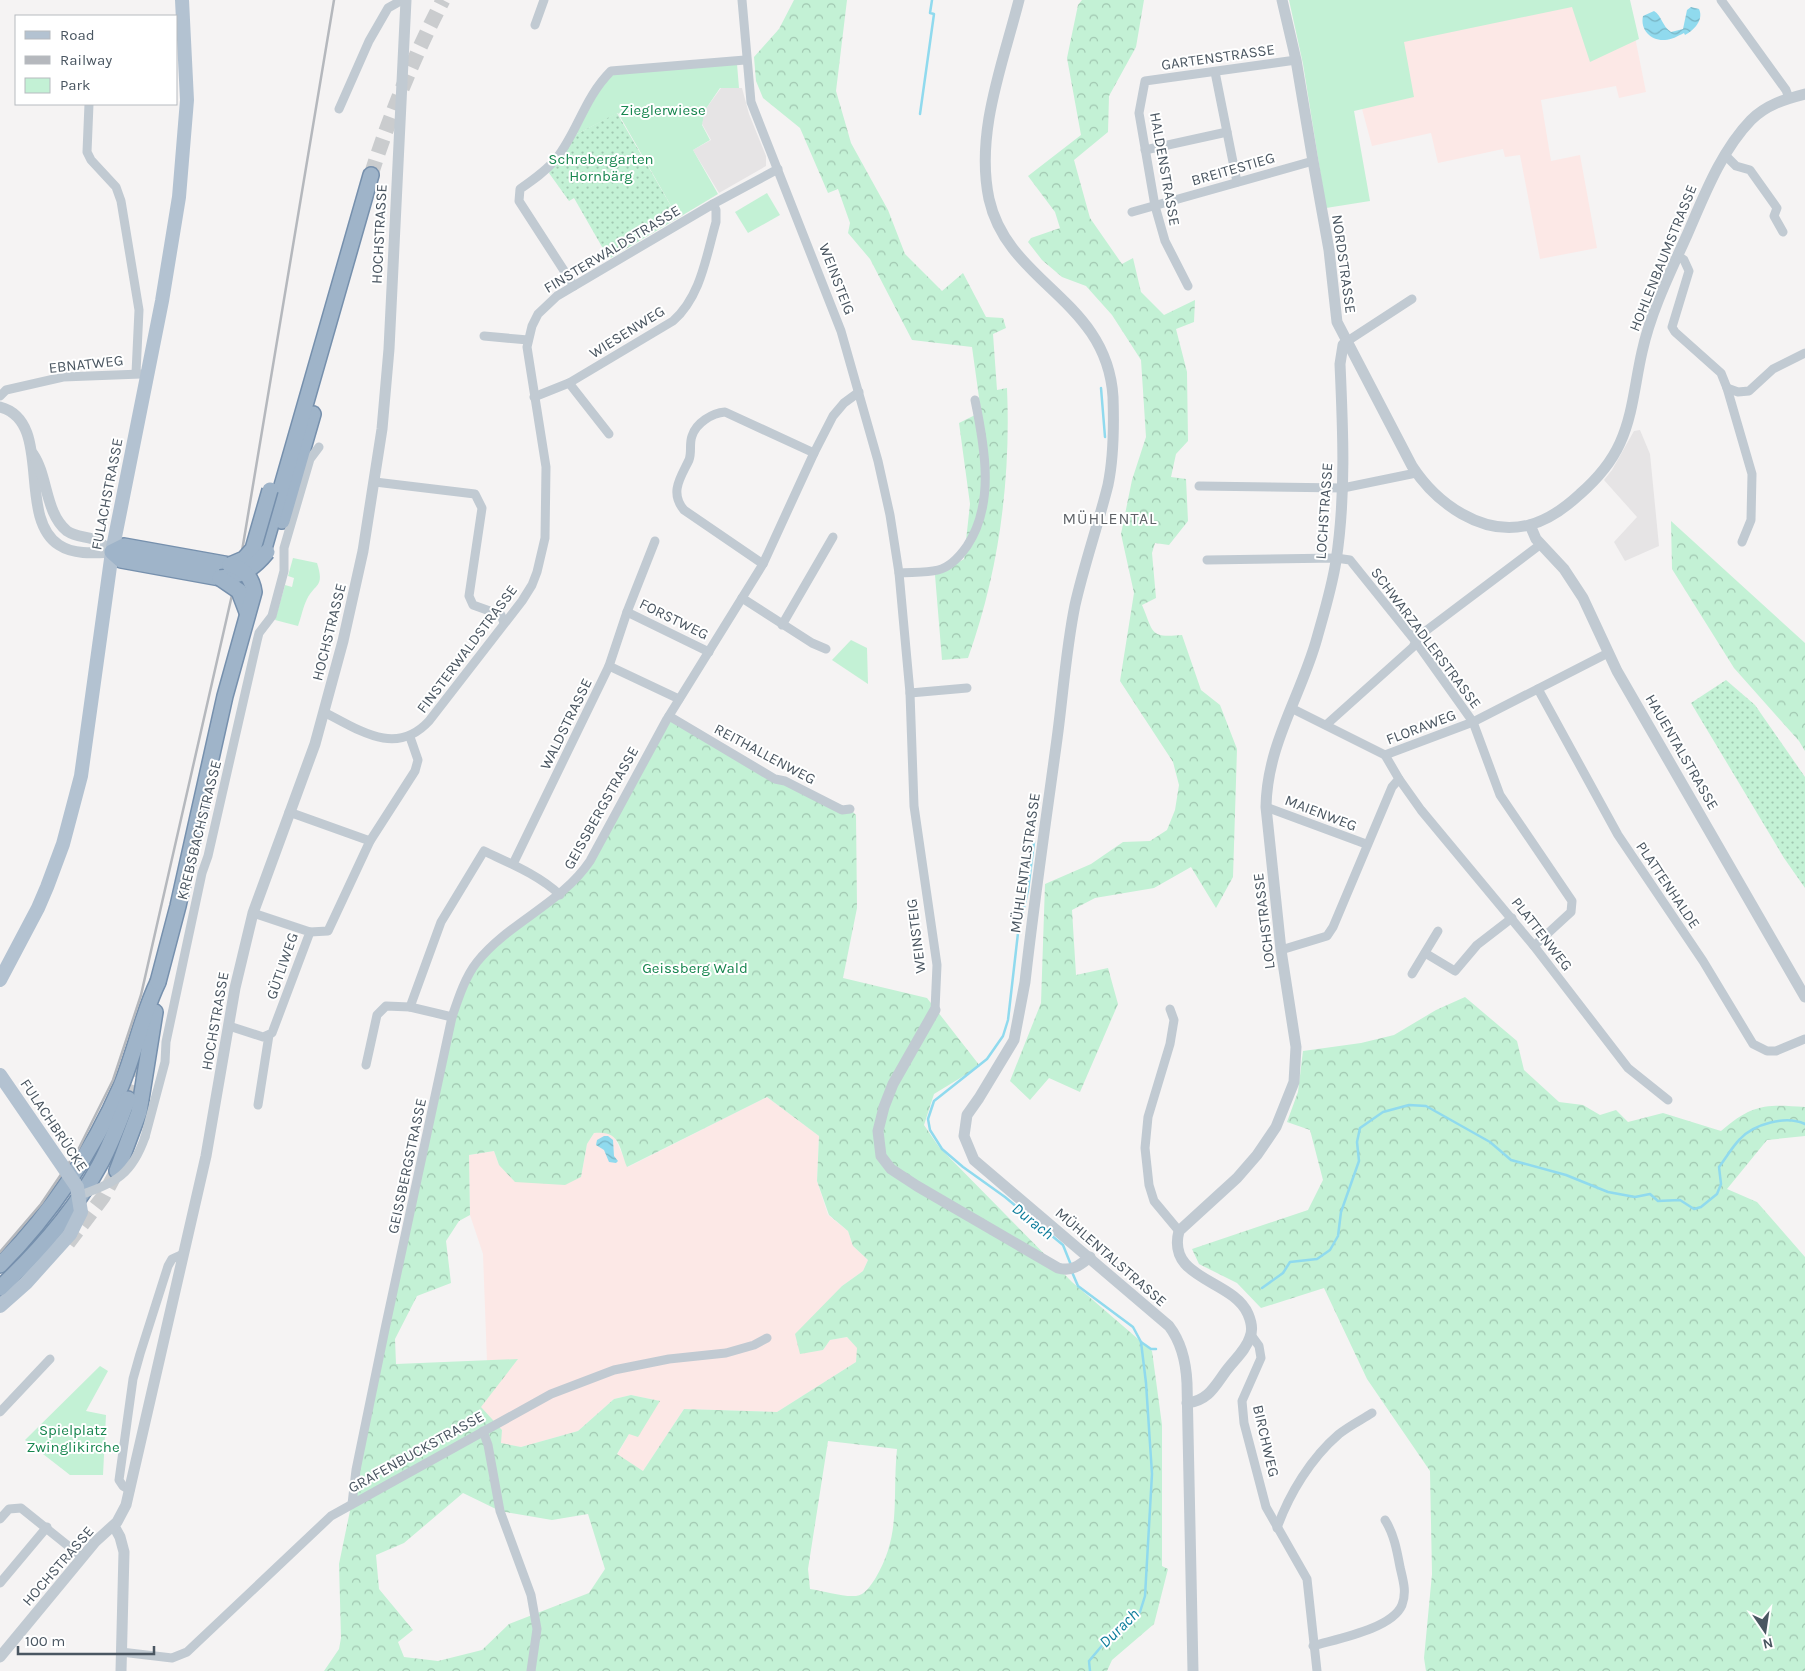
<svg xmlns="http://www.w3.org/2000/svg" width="1805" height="1671" viewBox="0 0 1805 1671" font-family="Karla,sans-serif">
	<defs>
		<pattern id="forest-crowns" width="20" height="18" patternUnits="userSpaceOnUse" patternTransform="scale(1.25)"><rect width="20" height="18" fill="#c3f1d5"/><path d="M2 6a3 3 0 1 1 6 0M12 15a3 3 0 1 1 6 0" fill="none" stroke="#a0c6b0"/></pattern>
		<pattern id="garden-dots" width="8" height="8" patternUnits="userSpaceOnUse" patternTransform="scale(1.25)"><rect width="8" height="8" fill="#c3f1d5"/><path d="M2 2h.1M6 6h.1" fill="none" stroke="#a0c6b0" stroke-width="1.8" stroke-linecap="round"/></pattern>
		<pattern id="water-waves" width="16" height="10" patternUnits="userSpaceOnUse" patternTransform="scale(1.25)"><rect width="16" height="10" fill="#90daee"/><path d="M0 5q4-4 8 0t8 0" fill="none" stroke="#78b4c4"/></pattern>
	</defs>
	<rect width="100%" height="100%" fill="#f5f3f3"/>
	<g fill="#e6e4e5">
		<path d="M721,88h21l7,26 17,42v10l-47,27 -26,-43 18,-10 -9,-16 3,-14z"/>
		<path d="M1640,430l10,24 9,92 -34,15 -11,-19 23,-25 -33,-37 8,-10 22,-39z"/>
	</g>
	<g fill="#fce8e6">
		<path d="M1475,0h114l43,22 14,70 -27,6 -3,-12 -75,14 10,61 29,-6 17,93 -57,11 -20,-104 -15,2 -2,-8 -65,14 -7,-30 -59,13 -14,-52 22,-74z"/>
		<path d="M767,1097l52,39 -2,45 11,34 20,16 5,15 15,14 -5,11 -21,15 -42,67 23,-3 7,-10 17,-3 11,11 -2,14 -79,50 -93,-3 -41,62 -26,-16 12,-21 31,-33 -29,-6 -17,4 -36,32 -57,16 -21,-4 2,-13 -22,-23 37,-47 -30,2 -4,-108 -13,-39 -1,-60 25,-4 5,14 82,12 6,-33 7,-11 12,-2 8,5 14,31z"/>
	</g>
	<g fill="url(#forest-crowns)" fill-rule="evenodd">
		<path d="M794,0h53l-11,91 11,38 4,14 37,67 17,44 37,37 21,-18 23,44 17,1 3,10 -13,6 4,56 10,-2c4,91 -8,184 -39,270l-26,2 -7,-85 29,-16 6,-55 -11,-81 22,-11 -9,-65 -60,-7 -42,-81 -22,-26 2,-10 -12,-34 -10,4 -28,-65 -37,-30 -7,-17 -2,-24 25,-28z"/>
		<path d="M1082,0h62l-8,47 -27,49 -1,36 -34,28 16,58 32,46 11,-6 8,34 23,23 31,-15 -1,22 -18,7 11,43 1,69 -12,13 -5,23 15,2 2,42 -19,24 -14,-2 -3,10 4,45 -14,7c12,28 7,33 40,30l19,55 19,15 17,44 -4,128 -17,31 -25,-41 -37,21 -59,10 -23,12 4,65 32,-7 10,36 -38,88 -31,-14 -19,22 -20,-19 31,-78 4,-119 46,-20 32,-22 27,-1 17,-11 8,-20 4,-25 -6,-23 -53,-81 14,-88 -13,-59 11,-54 14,-43 -5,-77 -29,-45 -26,-29 -24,-9 -20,-17 -14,-18 3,-4 29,-10 -5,-16 -27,-36 53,-41 -14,-77 11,-53z"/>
		<path d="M1671,521l134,122v108l-6,-10 -65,-73 -62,-99z"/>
		<path d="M669,716l106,62 75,31 6,6 1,93 -14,70 84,20 53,68 -46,28 -10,31 15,22 133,135 80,69 10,74v141l6,3 -14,55 -42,36 -5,11h-783l15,-22 2,-11 -2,-74 113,-547 24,-54 99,-82zM767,1097l52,39 -2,45 12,34 19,16 5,15 15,14 -5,11 -21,15 -47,48 5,20 23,-4 7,-10 17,-3 10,11 -1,14 -79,50 -93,-3 -41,62 -26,-17 12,-20 9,3 22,-36 -29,-6 -17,4 -36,32 -57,16 -20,-4 1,-13 -21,-23 37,-48 -122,5 -1,-25 22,-43 34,-13 -5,-42 13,-20 11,-6 -1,-60 25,-4 5,14 16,17 50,3 16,-8 6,-33 7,-11c26,-3 25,14 33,34zM828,1441l69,8c-5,49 5,85 -22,130 -5,7 -10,16 -19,17 -14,1 -32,-5 -46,-7l-2,-20zM463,1493l37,18 52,9 36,-6 17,55 -16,24 -80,31 -27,26 -44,11 -34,-4 -6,-15 15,-12 -34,-41 -3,-34 28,-12z"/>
		<path d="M1465,997l52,44 7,29 35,32 24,3 17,10 16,-5 12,12 35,-9 58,18c31,-27 45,-27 84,-24v29l-38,4 -40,49 30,13 48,55v414h-379l-2,-13 8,-84 -2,-103 -63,-92 -43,-91 -63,20 -24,-25 -38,-19 -7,-15 116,-39 15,-30 -13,-50 -23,-8 11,-30 5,-41 58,-8 33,-8 42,-25z"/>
	</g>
	<g fill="#c3f1d5">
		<path d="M1289,0h341l9,39 -49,23 -18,-55 -168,35 10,55 -60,14 16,90 -44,7 -23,-144z"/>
		<path d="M737,64l2,24h-19l-15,22 -3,15 8,15 -17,10 25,44 -40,24 -60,-105 -45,23 27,-52 14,-11z"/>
		<path d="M767,193l13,22 -32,18 -13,-21z"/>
		<path d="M293,558l24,5c8,25 -2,20 -10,36 -4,8 -6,19 -9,27l-23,-6 10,-35 7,2 2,-9 -6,-2z"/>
		<path d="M851,640l16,8 1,36 -36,-24z"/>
		<path d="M100,1366l8,5 -22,40 20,4 -3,60h-33l-45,-35z"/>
	</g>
	<g fill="url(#garden-dots)">
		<path d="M617,113l61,105 -69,41 -35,-61 -5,3 -20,-28 24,-37z"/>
		<path d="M1726,680l29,25 50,72v111l-21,-30 -93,-155z"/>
	</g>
	<g fill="url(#water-waves)">
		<path d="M1691,7l8,2c5,11 -5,21 -14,26l-1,-2c-6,3 -13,7 -19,7 -14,1 -25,-10 -22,-24l11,-5c8,5 8,15 17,21l12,-3 4,-19z"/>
		<path d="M604,1136h4l5,4 1,16 4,5 -2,2 -7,-1 -5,-12 -8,-5 1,-5z"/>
	</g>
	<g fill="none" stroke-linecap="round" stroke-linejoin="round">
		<g stroke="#90daee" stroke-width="2.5">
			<path d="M920,114l14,-100 -4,-1 2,-13"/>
			<path d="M1101,388l4,49"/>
			<path d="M1034,842l-6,48 -10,43 -10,87 -5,16 -16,23 -53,42 -6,18 2,11 12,19 21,18 42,30 58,48 8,20"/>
			<path d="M1072,1272l6,14 55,41 8,15 5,41 6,91 -7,122 -5,16 -10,11 -19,12 -22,26 1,10"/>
			<path d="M1262,1288l21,-15 7,-11 27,-3 13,-9 8,-14 3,-24 18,-51 -2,-19 3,-14 23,-16 26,-7 17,1 64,36 21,18 55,15 42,17 27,5 15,-3 8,7 22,-1 14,9 7,-2 16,-13 4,-10 -2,-17c7,-9 13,-20 21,-28 14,-15 46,-24 65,-15"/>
			<path d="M1141,1342l10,7h5"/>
		</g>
		<g stroke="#caccce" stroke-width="15" stroke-dasharray="15 8" stroke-linecap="butt">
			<path d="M371,175c19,-60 43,-119 72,-175"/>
			<path d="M128,1099l16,-45"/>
			<path d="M68,1243l35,-46 14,-26"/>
		</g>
		<g stroke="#7690ad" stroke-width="18">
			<g id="trunk">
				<path d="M282,521l31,-107"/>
				<path d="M263,552l108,-377"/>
				<path d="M220,578l-99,-18 -9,-8 12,-6 106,19"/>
				<path d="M117,1171l22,-59 16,-100"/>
				<path d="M0,1265c50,-50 93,-114 121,-179 14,-34 21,-71 37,-104"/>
				<path d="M0,1288c38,-36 74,-76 99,-122 12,-21 20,-45 29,-67"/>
			</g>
		</g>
		<g stroke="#c1cad2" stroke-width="9">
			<path d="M742,0l9,102 90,229 37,130 12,54 9,58 11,120 4,113 23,159 -2,45"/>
			<path d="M1721,0l65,90 3,8"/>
			<path d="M535,25l9,-25"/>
			<path d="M1215,72l22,110"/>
			<path d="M89,104l-2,48 4,8 25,27 5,14 18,109 -3,63"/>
			<path d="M339,109l30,-68 19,-33 14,-8"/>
			<path d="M1145,150l82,-18"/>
			<path d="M1726,156l10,10 14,4 27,38 -3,8 9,16"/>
			<path d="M1132,212l181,-51"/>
			<path d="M1677,255l7,5 5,11 -17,56 3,5 46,41 6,15 25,86 -1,46 -9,22"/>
			<path d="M574,286l-55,-85 1,-12c13,-9 26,-18 36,-30 22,-28 28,-61 55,-88l134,-11"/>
			<path d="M1188,286l-23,-45 -10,-35 -16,-93 6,-32 151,-21"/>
			<path d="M484,336l44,4"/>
			<path d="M1346,342l66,-43"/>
			<path d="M569,383l40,51"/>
			<path d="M1727,388l11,4 11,-1 24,-22 32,-16"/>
			<path d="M0,396l6,-6 57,-13 78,-3"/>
			<path d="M534,397l35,-14 104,-62c28,-25 33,-64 43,-99v-12l-3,-6"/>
			<path d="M375,482l100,12 7,14 -13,88 4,9 28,10 3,8"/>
			<path d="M1199,486l144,2 73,-15"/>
			<path d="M1207,560l129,-2 14,2 66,82 57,80 27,73 72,106 -1,11 -37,34"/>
			<path d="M763,564l-79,-54c-15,-18 -3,-33 5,-50 3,-8 0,-16 3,-24 4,-13 20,-23 33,-24l89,41"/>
			<path d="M899,573c12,-1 27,0 39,-3 13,-3 22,-14 29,-24 28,-42 18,-98 8,-146"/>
			<path d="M742,598l70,45 14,6"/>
			<path d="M627,612l82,40"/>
			<path d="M782,625l51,-88"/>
			<path d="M609,666l18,-54 28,-71"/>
			<path d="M1538,689l80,146 85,126 50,83 14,7h9l29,-12"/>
			<path d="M910,693l57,-5"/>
			<path d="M1291,708l94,47"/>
			<path d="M324,712c35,18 72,45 105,9l93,-120 10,-16 5,-13 8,-34 1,-71 -19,-120 5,-21 6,-12 19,-18 156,-92 65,-35"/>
			<path d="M669,716l106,63 10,2 57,29 8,-1"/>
			<path d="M1326,725l87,-78 6,-11 122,-92"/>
			<path d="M1399,779l22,31 113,136 94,122 40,32"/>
			<path d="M1266,807l100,37"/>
			<path d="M289,812l81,29"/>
			<path d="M513,864l96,-198 70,33"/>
			<path d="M310,932l18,-1 42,-90 45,-70 3,-11 -8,-23"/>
			<path d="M1281,950l46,-14 6,-9 59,-140 7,-8 -14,-24 88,-33 135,-69"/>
			<path d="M1425,953l30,18 22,-26 35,-27"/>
			<path d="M1412,974l26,-43"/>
			<path d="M410,1007l31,-85 43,-71c25,12 55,24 76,44"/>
			<path d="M1170,1009l4,11 -4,24 -22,73 -3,31 4,37 5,16 25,30"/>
			<path d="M229,1026l34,11 9,-4 38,-101 -57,-19"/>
			<path d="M366,1065l11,-50 9,-9 24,1 42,10"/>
			<path d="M258,1105l11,-70"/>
			<path d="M145,1137l20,-75 1,-20 36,-169 6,-17 49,-215 2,-8 13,-17 12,-45v-23l26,-89 9,-12"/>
			<path d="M1251,1335l8,11 2,12 -19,43 2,22 22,84 41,72 10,92"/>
			<path d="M0,1412l50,-53"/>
			<path d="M483,1431l5,14 12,66 31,84 6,34 -6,42"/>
			<path d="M130,1490l-7,-4 -4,-6 14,-101 7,-25 28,-88 4,-7 11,-5"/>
			<path d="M352,1504l4,-34 29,-141 67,-312c6,-18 13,-40 25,-55 32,-40 84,-58 113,-101l77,-142 96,-155 51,-111 19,-37 11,-13 15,-11"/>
			<path d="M0,1519l9,-10 12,-1 61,49"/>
			<path d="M1277,1528c12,-34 34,-70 62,-94 10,-8 22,-14 33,-21"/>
			<path d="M0,1583l47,-56"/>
			<path d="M1313,1646c23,-7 79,-17 89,-41 5,-13 1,-25 -2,-38 -3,-16 -6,-33 -15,-47"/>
			<path d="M121,1652l51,6 15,-6 144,-136 220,-122 63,-24 55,-11 57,-6 28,-8 13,-7"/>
		</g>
		<g stroke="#c1cad2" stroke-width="11">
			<path d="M1019,0c-16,63 -44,133 -30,199 19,85 118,100 124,198 1,29 1,59 -5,88 -10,40 -24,80 -33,120 -9,44 -12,90 -18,134 -11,81 -23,162 -32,243l-11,58 -35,58 -12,17 -3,21 10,24 195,166c13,17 17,36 18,57l6,288"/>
			<path d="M1282,0l14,60 17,101 16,89 8,72 75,144c24,37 70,71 117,59 20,-5 37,-18 51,-31 16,-14 31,-31 40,-51 13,-28 15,-61 22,-91 9,-41 28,-79 45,-117 17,-39 34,-84 64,-115 15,-15 34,-21 54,-26"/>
			<path d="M0,407c54,14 16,110 59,138 15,10 36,8 53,7"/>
			<path d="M33,454c15,22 12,59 34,77 9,6 17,5 26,8 6,2 14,9 19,13"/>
			<path d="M1530,525l6,14 28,30 19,29 34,73 188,326"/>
			<path d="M935,1010l-42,74 -9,23 -6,24 3,25 10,13 26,17 141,82c14,4 22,-3 32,-11"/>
			<path d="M1187,1403c21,-2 28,-17 39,-32 8,-11 20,-21 24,-34 3,-7 1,-16 -2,-23 -15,-35 -82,-34 -69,-83l58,-53 20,-23 19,-28 18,-45 2,-35 -15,-97 -15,-143c1,-63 35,-111 51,-169 7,-25 15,-51 19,-77 10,-65 7,-131 4,-197l3,-19 3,-3"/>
			<path d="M114,1526l6,11 4,15 -3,119"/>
			<path d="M0,1657l95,-115 22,-20 9,-17 80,-349 29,-168 18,-75 62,-169 28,-103 20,-90 19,-122 7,-80 17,-349"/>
		</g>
		<g stroke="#b3c2d1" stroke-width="14">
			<path d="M0,980l38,-72 9,-21 16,-43 18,-68 31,-224 50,-251 17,-104 8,-97 -5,-100"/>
			<path d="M0,1306l26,-23 44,-49"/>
		</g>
		<use href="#trunk" stroke="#9fb4c9" stroke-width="15"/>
		<path stroke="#b5b8bd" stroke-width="2.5" d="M0,1252l41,-48 38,-56 34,-68 28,-85 101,-444 92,-551"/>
		<g stroke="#7690ad" stroke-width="18" stroke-linecap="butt">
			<g id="trunk-bridge">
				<path d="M230,565l14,-6 9,-10 17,-59"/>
				<path d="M220,578c22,-2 34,-10 47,-26"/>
				<path d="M220,578l19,13 8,21"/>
				<path d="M158,982l20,-76 47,-210 29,-104c-2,-14 -10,-24 -24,-27"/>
			</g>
		</g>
		<path stroke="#c1cad2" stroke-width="9" d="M80,1195c36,-12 52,-21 65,-58"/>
		<path stroke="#b3c2d1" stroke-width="14" d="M0,1075l77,112 4,25 -11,22"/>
		<use href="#trunk-bridge" stroke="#9fb4c9" stroke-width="15"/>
	</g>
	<g text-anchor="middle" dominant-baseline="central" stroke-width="4" stroke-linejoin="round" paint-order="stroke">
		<g font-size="15" fill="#4a5661" stroke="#fff">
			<text transform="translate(1218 57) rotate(-8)">GARTENSTRASSE</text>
			<text transform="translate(1165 169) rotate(80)">HALDENSTRASSE</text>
			<text transform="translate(1233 169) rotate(-16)">BREITESTIEG</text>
			<text transform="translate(379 234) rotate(-87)">HOCHSTRASSE</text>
			<text transform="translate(612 249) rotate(-31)">FINSTERWALDSTRASSE</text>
			<text transform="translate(1663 258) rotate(-68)">HOHLENBAUMSTRASSE</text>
			<text transform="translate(1344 264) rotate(82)">NORDSTRASSE</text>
			<text transform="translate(837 279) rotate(69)">WEINSTEIG</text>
			<text transform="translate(627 332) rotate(-32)">WIESENWEG</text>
			<text transform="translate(86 364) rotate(-6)">EBNATWEG</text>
			<text transform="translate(107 494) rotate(-79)">FULACHSTRASSE</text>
			<text transform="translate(1324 511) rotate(-86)">LOCHSTRASSE</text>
			<text transform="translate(674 619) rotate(26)">FORSTWEG</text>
			<text transform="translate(329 632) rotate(-76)">HOCHSTRASSE</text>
			<text transform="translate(1426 638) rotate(53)">SCHWARZADLERSTRASSE</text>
			<text transform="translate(467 649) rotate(-53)">FINSTERWALDSTRASSE</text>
			<text transform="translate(566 724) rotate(-64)">WALDSTRASSE</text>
			<text transform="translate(1421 727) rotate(-21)">FLORAWEG</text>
			<text transform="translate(1682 752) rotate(60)">HAUENTALSTRASSE</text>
			<text transform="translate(765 754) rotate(28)">REITHALLENWEG</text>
			<text transform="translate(601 808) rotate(-61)">GEISSBERGSTRASSE</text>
			<text transform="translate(1321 813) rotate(21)">MAIENWEG</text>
			<text transform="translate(199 830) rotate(-76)">KREBSBACHSTRASSE</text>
			<text transform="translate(1025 863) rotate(-82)">MÜHLENTALSTRASSE</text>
			<text transform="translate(1668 885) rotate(56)">PLATTENHALDE</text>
			<text transform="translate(1264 921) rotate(-97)">LOCHSTRASSE</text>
			<text transform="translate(1542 934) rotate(52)">PLATTENWEG</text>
			<text transform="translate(916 936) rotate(-97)">WEINSTEIG</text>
			<text transform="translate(282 966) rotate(-71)">GÜTLIWEG</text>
			<text transform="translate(215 1021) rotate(-80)">HOCHSTRASSE</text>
			<text transform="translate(54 1125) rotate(56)">FULACHBRÜCKE</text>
			<text transform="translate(407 1166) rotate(-78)">GEISSBERGSTRASSE</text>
			<text transform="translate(1111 1257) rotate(41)">MÜHLENTALSTRASSE</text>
			<text transform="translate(1266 1441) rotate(77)">BIRCHWEG</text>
			<text transform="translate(416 1452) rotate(-29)">GRAFENBUCKSTRASSE</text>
			<text transform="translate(58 1566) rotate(-49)">HOCHSTRASSE</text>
		</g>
		<g font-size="15" fill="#17864f" stroke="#fff">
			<text x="663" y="110">Zieglerwiese</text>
			<text x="601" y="159">Schrebergarten<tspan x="601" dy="17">Hornbärg</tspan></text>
			<text x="695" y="968">Geissberg Wald</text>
			<text x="73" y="1430">Spielplatz<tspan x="73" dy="17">Zwinglikirche</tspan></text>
		</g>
		<g font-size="16" letter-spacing="1" fill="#5f6368" stroke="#fff">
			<text x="1110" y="518">MÜHLENTAL</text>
		</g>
		<g font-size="16" font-style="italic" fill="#0c7c9b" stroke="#fff">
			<text transform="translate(1033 1221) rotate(39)">Durach</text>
			<text transform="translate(1119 1628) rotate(-44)">Durach</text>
		</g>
	</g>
	<rect x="15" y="15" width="162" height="90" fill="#ffffff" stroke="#b7bbc0"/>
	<rect x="25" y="31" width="25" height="8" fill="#b3c2d1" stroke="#b7bbc0"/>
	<text x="60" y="40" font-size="15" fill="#4a5661">Road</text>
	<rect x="25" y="56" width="25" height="8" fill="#b5b8bd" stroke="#b7bbc0"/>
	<text x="60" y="65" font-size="15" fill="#4a5661">Railway</text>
	<rect x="25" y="78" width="25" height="15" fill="#c3f1d5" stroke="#b7bbc0"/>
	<text x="60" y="90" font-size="15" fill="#4a5661">Park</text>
	<g transform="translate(1765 1631) rotate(167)" stroke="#ffffff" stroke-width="4" paint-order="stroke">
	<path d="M0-4L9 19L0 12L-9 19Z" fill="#4a5661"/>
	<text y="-8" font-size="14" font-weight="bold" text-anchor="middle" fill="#4a5661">N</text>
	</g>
	<path d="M18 1646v8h136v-8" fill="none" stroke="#4a5661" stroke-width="2.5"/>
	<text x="25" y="1646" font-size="15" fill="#4a5661" stroke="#ffffff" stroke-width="4" paint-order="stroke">100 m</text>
</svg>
